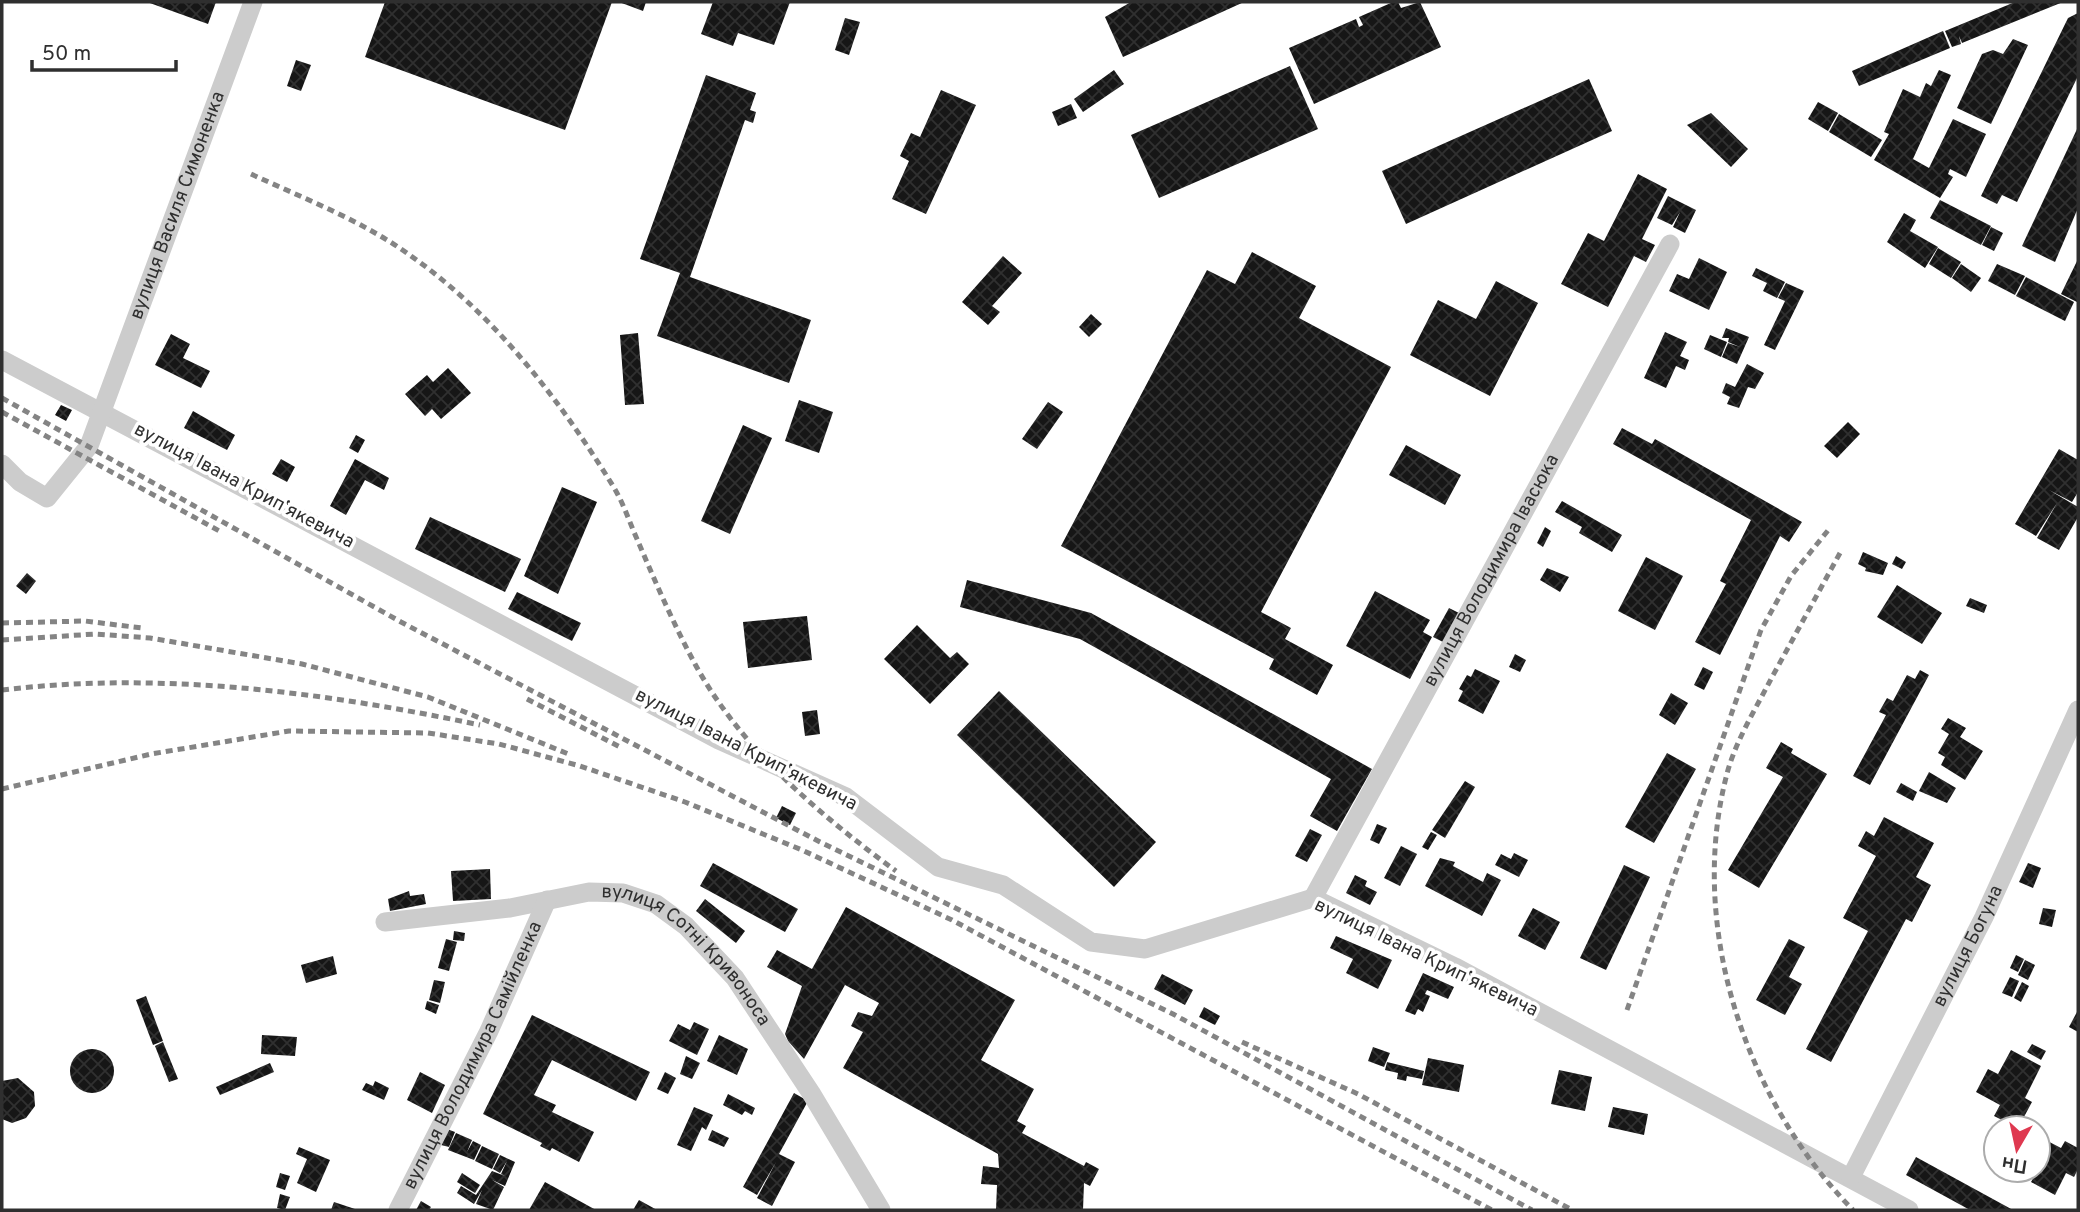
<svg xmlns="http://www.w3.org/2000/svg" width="2080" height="1212" viewBox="0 0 2080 1212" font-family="Overpass,sans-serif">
	<defs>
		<pattern id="building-cross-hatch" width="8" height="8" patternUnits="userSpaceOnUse" patternTransform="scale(1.75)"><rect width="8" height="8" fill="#161616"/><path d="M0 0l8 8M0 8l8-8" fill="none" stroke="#303030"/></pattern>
	</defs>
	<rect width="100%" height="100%" fill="#fff"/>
	<g fill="url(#building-cross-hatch)">
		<path d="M147,2h69l-8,22z"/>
		<path d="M385,2h227l-47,128 -200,-73z"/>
		<path d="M619,2h27l-3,9z"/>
		<path d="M713,2h77l-16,43 -36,-12 -5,13 -32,-12z"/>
		<path d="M1131,2h113l-121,55 -18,-40z"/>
		<path d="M1393,2h5l3,6 19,-6 21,45 -127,57 -25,-56 67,-29 3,8 4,-2 -4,-8z"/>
		<path d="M2015,2h48l-101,41 -3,-7 2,8 -9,3 -7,-16z"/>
		<path d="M2078,13v63l-61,126 -15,-7 -5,9 -16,-8 87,-178z"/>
		<path d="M845,18l15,4 -11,33 -14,-5z"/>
		<path d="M1943,31l7,17 -91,38 -7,-15z"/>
		<path d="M2013,39l15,6 -37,79 -34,-16 25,-54 11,-4 10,4z"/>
		<path d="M296,60l15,5 -10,26 -14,-5z"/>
		<path d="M1290,66l28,63 -159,69 -28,-63z"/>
		<path d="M1114,70l10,14 -41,28 -9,-13z"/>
		<path d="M1939,70l12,5 -38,84 16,9 24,-49 33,15 -20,43 -16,-8 -2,5 5,3 -13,21 -66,-38 15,-26 -5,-2 19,-43 17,8 6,-14 5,3z"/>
		<path d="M706,75l50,18 -6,17 6,2 -3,11 -8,-3 -55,157 121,43 -22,63 -132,-47 23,-63 -40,-14z"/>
		<path d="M1589,79l23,52 -206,93 -24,-53z"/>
		<path d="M941,90l35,15 -50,109 -34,-15 17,-38 -9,-5 11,-23 9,4z"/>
		<path d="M1818,102l20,11 -10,18 -20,-12z"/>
		<path d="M1071,104l6,14 -19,8 -6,-14z"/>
		<path d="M1711,113l37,36 -17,18 -44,-42z"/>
		<path d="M1839,114l43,26 -11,17 -42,-25z"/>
		<path d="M2078,127v81l-23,54 -33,-16z"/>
		<path d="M1638,174l29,15 -25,50 13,6 -9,17 -12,-6 -26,51 -47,-23 27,-51 16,8z"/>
		<path d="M1668,196l28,14 -11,23 -12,-6 7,-15 -8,13 -15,-7z"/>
		<path d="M1940,200l51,26 -10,19 -51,-27z"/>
		<path d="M1904,213l12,7 -6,11 28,16 -13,21 -38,-26z"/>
		<path d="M1991,227l12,6 -9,18 -12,-6z"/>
		<path d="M1938,248l23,14 -10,16 -22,-14z"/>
		<path d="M1252,252l64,34 -17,32 92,49 -130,245 30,16 -6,11 48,26 -16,30 -48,-26 5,-10 -213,-113 146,-276 28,14z"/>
		<path d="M1003,256l19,17 -30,33 8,6 -12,13 -26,-23z"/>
		<path d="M1699,258l28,14 -18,38 -40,-19 8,-17 12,5z"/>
		<path d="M2078,259v42l-1,1 -16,-8z"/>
		<path d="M1961,264l20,14 -10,14 -19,-14z"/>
		<path d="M1997,264l28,12 -10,19 -27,-14z"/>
		<path d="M1756,268l29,14 -8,16 -14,-7 4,-8 -15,-7z"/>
		<path d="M2026,277l48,25 -9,19 -49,-25z"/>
		<path d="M1496,281l42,22 -48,93 -80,-41 28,-55 38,19z"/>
		<path d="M1786,283l18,8 -29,59 -11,-5 21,-44 -7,-3z"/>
		<path d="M1091,314l11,10 -13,13 -10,-10z"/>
		<path d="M1726,328l23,9 -12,27 -15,-7 6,-14 12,4 -12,-5 1,-4h-7z"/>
		<path d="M1665,332l22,10 -7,14 9,4 -4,10 -9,-4 -10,22 -22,-10z"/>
		<path d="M638,333l6,71 -19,1 -5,-70z"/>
		<path d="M171,334l19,10 -7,14 27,13 -9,17 -46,-23z"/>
		<path d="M1710,335l17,7 -6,15 -17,-8z"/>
		<path d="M1747,364l17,9 -9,16 -7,-2 -9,21 -12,-4 3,-7 -8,-4 4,-10 9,4z"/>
		<path d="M448,368l23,25 -30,26 -9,-10 -7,7 -20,-22 22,-19 6,7z"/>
		<path d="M799,400l34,12 -14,41 -34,-12z"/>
		<path d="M1048,402l15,10 -26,37 -15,-10z"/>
		<path d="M61,405l11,5 -6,11 -11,-6z"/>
		<path d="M193,411l42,24 -8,15 -43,-22z"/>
		<path d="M1848,422l12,12 -23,24 -13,-12z"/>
		<path d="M743,425l29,13 -42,96 -29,-13z"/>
		<path d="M1622,428l30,16 3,-5 147,83 -13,20 -9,-6 -60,119 -25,-13 31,-58 -6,-3 31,-61 -138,-76z"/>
		<path d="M356,435l9,5 -7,13 -9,-5z"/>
		<path d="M1406,445l55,30 -16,30 -56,-30z"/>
		<path d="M2059,449l19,11v32l-6,10 -23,-12 29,17v10l-19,33 -22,-12 20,-35 -21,33 -21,-12z"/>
		<path d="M281,459l14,8 -8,15 -15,-8z"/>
		<path d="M355,459l34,19 -5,12 -19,-10 -19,35 -16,-9z"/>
		<path d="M562,487l35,15 -39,92 -34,-18z"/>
		<path d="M1562,501l60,34 -10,17 -33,-19 3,-6 -27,-15z"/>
		<path d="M430,517l91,42 -16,33 -90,-43z"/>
		<path d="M1545,527l6,4 -8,16 -6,-4z"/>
		<path d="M1863,552l25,11 -5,12 -18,-4 1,-3 -8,-4z"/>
		<path d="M1896,556l10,6 -4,7 -10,-5z"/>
		<path d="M1646,557l37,19 -28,54 -37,-19z"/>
		<path d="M1547,568l22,9 -9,15 -20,-12z"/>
		<path d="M27,573l9,8 -10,13 -10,-8z"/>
		<path d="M967,580l124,33 281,156 -35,62 -27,-15 21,-37 -251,-140 -120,-32z"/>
		<path d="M1897,585l45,28 -20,31 -45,-27z"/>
		<path d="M1375,591l55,29 -7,12 9,5 -22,42 -64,-33z"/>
		<path d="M517,592l64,31 -9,18 -64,-32z"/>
		<path d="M1970,598l17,7 -3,8 -18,-7z"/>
		<path d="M1449,608l12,6 -16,29 -12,-6z"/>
		<path d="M807,616l5,44 -64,8 -5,-46z"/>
		<path d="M917,625l33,33 7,-6 12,12 -39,40 -46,-45z"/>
		<path d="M1515,654l11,6 -6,12 -11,-5z"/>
		<path d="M1703,667l10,5 -9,18 -10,-5z"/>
		<path d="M1475,669l25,12 -17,33 -25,-13 5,-10 -4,-2 8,-14 4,2z"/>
		<path d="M1920,670l9,5 -59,110 -17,-9 33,-61 -7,-3 8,-14 6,3 14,-26 8,4z"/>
		<path d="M999,691l157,151 -42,45 -157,-152z"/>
		<path d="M1671,693l17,10 -13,22 -16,-10z"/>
		<path d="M817,710l3,24 -15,2 -3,-24z"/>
		<path d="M1948,718l18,10 -6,9 23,14 -18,29 -24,-15 4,-8 -7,-4 11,-19 -8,-5z"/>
		<path d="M1781,742l12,7 -2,4 36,21 -68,114 -31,-18 55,-93 -17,-9z"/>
		<path d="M1667,753l29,16 -42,74 -29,-16z"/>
		<path d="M1929,772l27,16 -9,15 -28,-12z"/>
		<path d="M1465,781l10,6 -30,51 -13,-8z"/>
		<path d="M1901,783l16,9 -4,9 -17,-9z"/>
		<path d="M782,806l14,7 -6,12 -14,-7z"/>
		<path d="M1884,817l50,26 -18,34 15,8 -19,37 -6,-3 -75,143 -25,-13 62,-118 -25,-13 33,-62 -18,-10 8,-15 8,5z"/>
		<path d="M1377,824l10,4 -8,16 -9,-4z"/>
		<path d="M1310,829l12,6 -15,27 -12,-6z"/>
		<path d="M1431,832l6,3 -9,15 -6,-3z"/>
		<path d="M1401,846l16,8 -17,32 -16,-8z"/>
		<path d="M1514,853l14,7 -9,17 -24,-12 6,-11 10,5z"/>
		<path d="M1440,858l15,4 -2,4 30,16 4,-9 14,7 -19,36 -57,-30z"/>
		<path d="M713,863l85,46 -13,23 -85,-46z"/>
		<path d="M2028,863l13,5 -8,20 -14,-6z"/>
		<path d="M1624,865l26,12 -44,93 -26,-12z"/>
		<path d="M490,869l1,30 -38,2 -2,-30z"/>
		<path d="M1355,875l12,6 -2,5 12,6 -7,13 -24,-12z"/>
		<path d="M409,891l1,5 14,-2 2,10 -36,7 -2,-12z"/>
		<path d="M705,899l40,32 -9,12 -40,-32z"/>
		<path d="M846,907l169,93 -34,60 53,29 -17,32 9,5 -4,7 62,33 2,-4 13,7 -9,17 -6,-3 -1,27h-87l1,-25 -16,-1 2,-18 16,2 -1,-14 -155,-86 20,-36 -12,-6 7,-14 14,4 7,-13 -34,-18 -41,74 -16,-18 -3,-7 17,-48 -35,-19 10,-17 35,19z"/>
		<path d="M1533,908l27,14 -15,28 -27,-14z"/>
		<path d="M2043,908l13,2 -4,17 -13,-3z"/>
		<path d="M454,931l11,2 -1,8 -11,-1z"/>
		<path d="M1336,936l56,24 -14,29 -32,-16 7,-14 -23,-11z"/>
		<path d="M446,939l11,3 -8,29 -11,-3z"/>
		<path d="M1789,939l16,8 -16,30 13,7 -17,31 -29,-15z"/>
		<path d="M2016,955l8,4 -6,13 -8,-4z"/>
		<path d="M333,956l4,18 -31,9 -5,-18z"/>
		<path d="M2025,960l10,5 -7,15 -10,-5z"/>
		<path d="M1423,973l31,14 -6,12 -21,-9 -2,4 5,2 -7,16 -5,-3 -3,6 -10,-4z"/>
		<path d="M1162,974l31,16 -8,15 -31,-16z"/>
		<path d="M2010,977l9,4 -7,16 -10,-4z"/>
		<path d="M434,980l11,2 -5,21 -11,-3z"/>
		<path d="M2022,982l7,4 -8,16 -7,-4z"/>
		<path d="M146,996l17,45 -10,4 -17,-45z"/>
		<path d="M427,1001l12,4 -3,9 -11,-5z"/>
		<path d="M1204,1007l16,9 -5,9 -16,-8z"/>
		<path d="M2078,1010v22l-9,-5z"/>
		<path d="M532,1015l118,57 -14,29 -84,-41 -18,35 22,10 -4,7 42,20 -15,30 -27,-14 -2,3 -10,-5 2,-3 -59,-29z"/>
		<path d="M694,1022l15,7 -12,26 -28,-14 9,-17 12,6z"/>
		<path d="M262,1035l35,2 -2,19 -34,-2z"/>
		<path d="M719,1035l29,14 -11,26 -30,-14z"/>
		<path d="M163,1042l15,37 -9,3 -14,-36z"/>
		<path d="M2032,1044l14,7 -5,9 -14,-8z"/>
		<path d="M1373,1047l17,6 -6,14 -16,-6z"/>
		<circle cx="92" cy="1071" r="22"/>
		<path d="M2011,1050l30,16 -16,32 7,4 -14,26 -24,-12 6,-11 -24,-13 12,-23 10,5z"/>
		<path d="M686,1056l14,7 -8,16 -12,-5z"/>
		<path d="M1428,1058l36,7 -5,27 -37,-7z"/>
		<path d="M1387,1062l37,9 -2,8 -15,-3 -1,5 -9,-2 1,-6 -13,-3z"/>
		<path d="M270,1063l4,9 -54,23 -4,-8z"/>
		<path d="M1559,1070l33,7 -7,34 -34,-7z"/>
		<path d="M420,1072l25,13 -13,28 -25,-13z"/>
		<path d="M665,1072l11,6 -8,16 -11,-5z"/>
		<path d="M18,1078l16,14 1,14 -9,12 -14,5 -10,-4v-38z"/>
		<path d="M375,1081l14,7 -5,12 -22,-10 4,-7 7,3z"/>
		<path d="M794,1093l14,8 -29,53 16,8 -23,44 -15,-8 19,-36 -19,33 -14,-8z"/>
		<path d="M728,1094l27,14 -3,7 -7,-4 -3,4 -19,-10z"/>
		<path d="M694,1107l19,8 -7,15 -4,-3 -11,24 -14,-6z"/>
		<path d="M1613,1107l35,7 -4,21 -36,-8z"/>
		<path d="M447,1129l8,3 -6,15 -8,-2z"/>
		<path d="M712,1130l17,8 -5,9 -16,-7z"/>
		<path d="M456,1133l16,7 -5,12 6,-11 8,4 -7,15 -26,-10z"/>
		<path d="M2038,1136l23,12 4,-7 13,7v21l-4,8 -8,-4 -11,22 -24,-13 7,-12z"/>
		<path d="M482,1146l17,8 -7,15 -17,-8z"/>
		<path d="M299,1147l31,13 -14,32 -19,-9 10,-24 -11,-5z"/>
		<path d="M500,1155l15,7 -10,24 -13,-6 12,7 -11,23 -17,-6 6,-14 -8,14 -17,-11 4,-7 15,9 16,-24 13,5 -4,-2 6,-13 -7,12 -7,-4z"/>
		<path d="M1916,1157l97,53h-43l-64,-35z"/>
		<path d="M280,1173l10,3 -5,14 -9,-3z"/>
		<path d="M462,1173l18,12 -5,8 -18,-11z"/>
		<path d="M545,1182l51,28h-67z"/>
		<path d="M280,1194l10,3 -5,13 -8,-2z"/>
		<path d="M639,1200l18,10h-24z"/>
		<path d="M421,1201l10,6 -2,3h-13z"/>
		<path d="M334,1202l24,8h-27z"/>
	</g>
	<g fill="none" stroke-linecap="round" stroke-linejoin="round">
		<g stroke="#ccc" stroke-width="19">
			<path d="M2,360l717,380 127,57 92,70 65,18 88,57 54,7 168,-51 142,69 454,243"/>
			<path id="s1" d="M2,464l18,18 27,16 42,-52 164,-444"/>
			<path id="s2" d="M1313,898l357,-654"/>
			<path id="s3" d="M385,922l125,-14 79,-16 34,1 33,11 30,22 49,52 76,115 70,117"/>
			<path id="s4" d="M1851,1177l133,-260 94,-207"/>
			<path id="s5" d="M398,1210l91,-179 58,-131"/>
		</g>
		<g stroke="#848484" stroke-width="5" stroke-dasharray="7 5" stroke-linecap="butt">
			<path d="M251,174c54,25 112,47 160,82 83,58 149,144 202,230 10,16 16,35 24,53 18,42 36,84 58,125 46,85 125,151 201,207"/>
			<path d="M2,398l399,224 419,220 353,172 359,196"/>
			<path d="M2,412l221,121"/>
			<path d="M1840,553c-23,42 -46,84 -69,126 -15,29 -34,60 -43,91 -42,152 16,329 125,440"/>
			<path d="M2,623l83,-2 57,7"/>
			<path d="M2,640l93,-6 55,4 152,26 126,33 143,58"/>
			<path d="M2,690c159,-19 321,2 478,35"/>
			<path d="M527,699l93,48"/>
			<path d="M2,789l149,-35 138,-23 139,2 71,11 81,22 105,36 117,48 150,70 540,290"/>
			<path d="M1627,1010l134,-380 30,-54 39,-48"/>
			<path d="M1242,1042l116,52 214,116"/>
		</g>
	</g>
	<g text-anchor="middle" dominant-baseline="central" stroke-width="7" stroke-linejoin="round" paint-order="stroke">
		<g font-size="19" fill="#2f2f2f" stroke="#fff">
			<text stroke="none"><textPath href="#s1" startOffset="380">вулиця Василя Симоненка</textPath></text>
			<text transform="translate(244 486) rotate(28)">вулиця Івана Крипʼякевича</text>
			<text stroke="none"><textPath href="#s2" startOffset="373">вулиця Володимира Івасюка</textPath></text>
			<text transform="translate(746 750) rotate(27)">вулиця Івана Крипʼякевича</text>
			<text stroke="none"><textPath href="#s4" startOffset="259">вулиця Богуна</textPath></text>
			<text transform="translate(1426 958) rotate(26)">вулиця Івана Крипʼякевича</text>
			<text stroke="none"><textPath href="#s3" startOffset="329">вулиця Сотні Кривоноса</textPath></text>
			<text stroke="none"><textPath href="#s5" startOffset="172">вулиця Володимира Самійленка</textPath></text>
		</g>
	</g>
	<rect width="2080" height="1212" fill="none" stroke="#2f2f2f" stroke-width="7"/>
	<g transform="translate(2017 1149) rotate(189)"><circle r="33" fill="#ffffff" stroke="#acacac" stroke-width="2"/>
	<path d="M0-5L12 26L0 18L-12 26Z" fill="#df3950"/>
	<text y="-10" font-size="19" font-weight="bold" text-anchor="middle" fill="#2f2f2f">Пн</text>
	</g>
	<path d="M32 60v10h144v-10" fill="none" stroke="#2f2f2f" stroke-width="3.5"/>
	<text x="42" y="60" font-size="21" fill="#2f2f2f" stroke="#ffffff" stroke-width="5" paint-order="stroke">50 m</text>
</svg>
